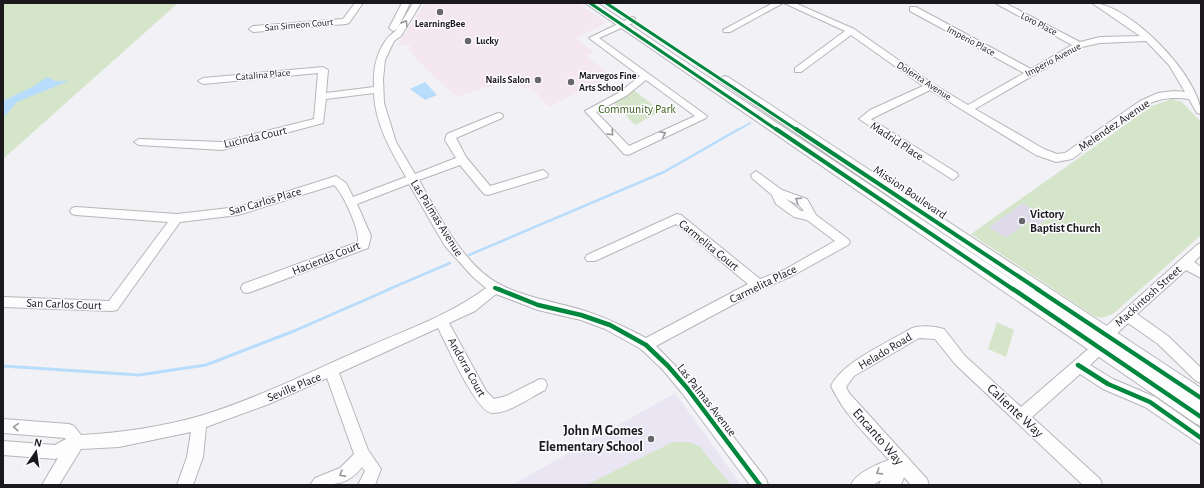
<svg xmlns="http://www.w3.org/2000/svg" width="1204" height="488" viewBox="0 0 1204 488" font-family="'Alegreya Sans',sans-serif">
	<rect width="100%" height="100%" fill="#f2f1f6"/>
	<path fill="#f4e7ef" d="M425,3h153l28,19 -1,2 -29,14 18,14 -8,4 25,19 -62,32 -16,-18 -33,-6 -43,14 -30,-27 -19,-21 3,-4h-14z"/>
	<path fill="#e9e5f2" d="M675,393l66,92h-229z"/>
	<g fill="#d4e5ca">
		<path d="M3,3h175l-175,156z"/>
		<path d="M631,88l30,23 -26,14 -24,-25z"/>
		<path d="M1172,99l10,3 19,20v113l-88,79 -12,4 -7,-2 -123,-82 181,-128z"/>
		<path d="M997,322l17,8 -8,27 -18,-8z"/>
		<path d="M673,442h16l10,4 32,39h-145z"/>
	</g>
	<g fill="#b8ddfc">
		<path d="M47,77l9,4h13l-52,21 -14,16v-17l31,-15z"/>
		<path d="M425,82l12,13 -12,5 -15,-11z"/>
	</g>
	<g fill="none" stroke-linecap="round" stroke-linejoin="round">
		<path stroke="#b8ddfc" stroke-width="2" d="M738,130l12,-7"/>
		<g stroke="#b8ddfc" stroke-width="2.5">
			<path d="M469,255l195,-83 75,-43"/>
			<path d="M387,290l63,-27"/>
		</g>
		<path stroke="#b8ddfc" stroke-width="3" d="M3,366l136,9 67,-10 88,-34 96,-42"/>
	</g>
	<path fill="#dfdaea" d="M1023,203l24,16 -11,8 -8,-5 -22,16 -17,-11z"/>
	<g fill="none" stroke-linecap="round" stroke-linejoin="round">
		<g stroke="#b6b5b9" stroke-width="2">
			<g id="minor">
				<path d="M355,3h8l-14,20 -3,1 -93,8 -4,-3 4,-3 90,-7z"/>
				<path d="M402,3h8l-12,25 15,-25h8l-20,33 -7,5 -9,19 -2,19 1,24 12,39 19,32 41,-16 -11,-18 2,-6 51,-21 4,1 1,2 -1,2 -46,20 10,19 24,29 53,-16 5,4 -1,3 -59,18 -4,-1 -24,-29 -41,15c19,34 45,87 82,105 26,13 54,17 81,25 23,7 43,17 64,28l102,-54 -72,-60 -81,37h-8l-2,-3 2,-3 90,-41 4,1 79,64 24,-9 51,-29 -28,-21 -13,-3 -18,-13 -4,-9 -20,-17 -1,-3 5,-4 26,19 25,9 9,16 32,24 2,3 -2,3 -56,31 -30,13 -106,57 36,37 74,96 2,6h-18l-68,-92 -19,-23 -22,-21 -36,-20 -24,-9 -43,-10 -42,-16 -21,17 -26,12 37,68 8,8 12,-3 34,-17 5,1 2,5 -2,5c-16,8 -35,23 -53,23 -16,-1 -46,-70 -54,-85l-99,45 29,77 13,19 -6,16h-17l7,-14 -3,-4c-14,19 -31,18 -52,18l5,-7 25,-10 14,-14 -27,-76 -58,26 -63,23 -3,30 -10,28h-16l10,-28 4,-25 -72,15 -38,2 -22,36h-17l16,-27 -3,1 -52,-4v-14l52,4 11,-6 -1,-1 -62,-5v-14l66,5 5,2 7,9c39,-2 80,-8 119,-19 56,-17 110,-44 165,-68 41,-18 85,-33 121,-60l-14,-12 -27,-30 -36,-62 -52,20 14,32 -3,12 -117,44 -4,1 -4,-1 -2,-4 2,-4 115,-42c2,-12 -15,-49 -24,-57l-96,30 -58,7 -63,88 -5,1 -109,-4v-10l106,4 59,-79 -92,-7 -4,-1 -2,-3 2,-3 4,-1 101,7 61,-7 98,-31 10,7 7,14 53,-20c-15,-26 -31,-53 -32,-84l-48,6 -3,24 -101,27 -83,-5 -5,-3 5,-3 83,3 92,-23 4,-46 -115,11 -5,-3 5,-3 120,-11 5,3 -2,23 48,-6c-1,-17 2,-33 12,-47 3,-5 8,-7 11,-11l-4,2 -4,-3zM786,199l13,6 5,6h-3z"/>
				<path d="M773,3h10l-53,29h-6l-1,-2z"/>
				<path d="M784,3h11l59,26 79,55 35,21 56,-32 -114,-62v-4h6l115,62 41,-24 -77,-42h10l75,39 20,-5 40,-1 -48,-33c37,0 109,75 109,111l-4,-1 -8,-14c-17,-2 -28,-1 -43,6l-74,54 -16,3 -20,-7 -106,-65 -59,29 86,54 1,3 -5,4 -94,-61 11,-9 53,-24 -72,-51 -50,37h-6v-4l50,-37zM1146,41l23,24 16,27 -11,-1 -16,2 -18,8 -75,52 -8,1 -13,-5 -69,-40 107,-62 18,-4z"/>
				<path d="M632,17l3,1v4l-36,16 108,78 -1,2 -78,37 -4,-1 -39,-43 35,-19 20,-16 -51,-38zM646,80l49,36 -66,30 -33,-34 30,-16z"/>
				<path d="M1201,243v12l-7,7 7,5v11l-15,-8 -49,44 31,22 33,32v15l-5,-2 -38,-37 -30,-21 -17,16 -7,13 -14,13 23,14 42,18 46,32v16l-56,-38 -42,-18 -23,-15 -48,43 68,62 2,6h-19l-128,-121 -20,-25 -16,-1 -65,38 -8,11 3,6 78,86 2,6h-18l-7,-8 -3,8h-22l2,-5 -8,5h-22c5,-12 26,-21 38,-25 -21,-23 -45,-46 -58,-74 11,-24 58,-44 81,-58 9,-3 23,-2 32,1l21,27 56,51 73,-63 7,-13 96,-86z"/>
			</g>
		</g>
		<g stroke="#b6b5b9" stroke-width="2">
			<path id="major" d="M585,3h12l429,286 -308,-209 6,-4 4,1 473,311v18h-2l2,1v19l-6,-3z"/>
		</g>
		<use href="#minor" fill="#fdfdfe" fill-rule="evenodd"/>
		<use href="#major" fill="#fdfdfe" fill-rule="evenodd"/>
		<g stroke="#fdfdff" stroke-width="5">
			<g id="cycleway-far2">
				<path d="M590,3l187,127"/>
				<path d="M606,3l191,127"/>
			</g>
		</g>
		<g stroke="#fdfdff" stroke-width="6">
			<g id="cycleway-far1">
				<path d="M776,129l238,161"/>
				<path d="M796,129l243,161"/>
				<path d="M495,288l6,2"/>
			</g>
		</g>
		<g stroke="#fdfdff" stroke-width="7">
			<g id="cycleway">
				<path d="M498,289l40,16 43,10 29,10 36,20 22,21 19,22 73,97"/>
				<path d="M1013,289l188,128"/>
				<path d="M1037,289l164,109"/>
				<path d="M1078,365l30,19 42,18 51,36"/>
			</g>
		</g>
		<use href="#cycleway-far2" stroke="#00873e" stroke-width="3"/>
		<use href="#cycleway-far1" stroke="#00873e" stroke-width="4"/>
		<use href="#cycleway" stroke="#00873e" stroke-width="4.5"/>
	</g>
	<defs><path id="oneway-chevron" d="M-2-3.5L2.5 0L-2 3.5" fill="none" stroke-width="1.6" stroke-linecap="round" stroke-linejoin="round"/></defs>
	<g stroke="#979699">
		<use href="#oneway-chevron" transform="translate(405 23) rotate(-59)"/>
		<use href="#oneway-chevron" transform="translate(611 133) rotate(47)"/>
		<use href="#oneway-chevron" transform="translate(663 134) rotate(-26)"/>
		<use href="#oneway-chevron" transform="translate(798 200) rotate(-146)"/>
		<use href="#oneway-chevron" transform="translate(16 427) rotate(-176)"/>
		<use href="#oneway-chevron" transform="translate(879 472) rotate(148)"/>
		<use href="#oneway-chevron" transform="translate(342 474) rotate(151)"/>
	</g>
	<g fill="#666569" stroke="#fdfdff" stroke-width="1.5">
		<circle cx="440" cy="12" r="4"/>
		<circle cx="468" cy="41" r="4"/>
		<circle cx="538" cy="80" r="4"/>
		<circle cx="571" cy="82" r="4"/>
		<circle cx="1022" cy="221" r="4"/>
		<circle cx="651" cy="439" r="4"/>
	</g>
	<g text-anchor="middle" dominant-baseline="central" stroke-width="3" stroke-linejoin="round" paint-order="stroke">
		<g font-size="10" font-weight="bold" fill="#1b191d" stroke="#fdfdff" text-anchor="start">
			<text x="440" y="24" text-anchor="middle">LearningBee</text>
			<text x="476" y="41">Lucky</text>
			<text x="579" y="76">Marvegos Fine<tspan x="579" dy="12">Arts School</tspan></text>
			<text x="530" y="80" text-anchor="end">Nails Salon</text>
		</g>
		<g font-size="10" fill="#1b191d" stroke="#fdfdff">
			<text transform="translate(1039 24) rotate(27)">Loro Place</text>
			<text transform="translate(299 25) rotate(-5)">San Simeon Court</text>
			<text transform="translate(971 41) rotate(28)">Imperio Place</text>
			<text transform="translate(1053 60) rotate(-28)">Imperio Avenue</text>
			<text transform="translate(263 75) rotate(-5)">Catalina Place</text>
			<text transform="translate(924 81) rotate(33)">Dolerita Avenue</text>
		</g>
		<g font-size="12" fill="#3b601d" stroke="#fdfdff">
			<text x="637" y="109">Community Park</text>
		</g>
		<g font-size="12" fill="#1b191d" stroke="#fdfdff">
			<text transform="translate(1114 125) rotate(-34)">Melendez Avenue</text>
			<text transform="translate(255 137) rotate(-13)">Lucinda Court</text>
			<text transform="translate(897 141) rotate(33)">Madrid Place</text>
			<text transform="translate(910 192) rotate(34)">Mission Boulevard</text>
			<text transform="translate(265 201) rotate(-16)">San Carlos Place</text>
			<text transform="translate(437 218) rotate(58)">Las Palmas Avenue</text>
			<text transform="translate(709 245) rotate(39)">Carmelita Court</text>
			<text transform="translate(326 258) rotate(-22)">Hacienda Court</text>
			<text transform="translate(763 284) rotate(-26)">Carmelita Place</text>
			<text transform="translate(1148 296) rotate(-42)">Mackintosh Street</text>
			<text transform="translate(64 304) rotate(2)">San Carlos Court</text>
			<text transform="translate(885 351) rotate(-31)">Helado Road</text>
			<text transform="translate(467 367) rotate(61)">Andorra Court</text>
			<text transform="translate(294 387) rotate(-23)">Seville Place</text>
			<text transform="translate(707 400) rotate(52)">Las Palmas Avenue</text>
		</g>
		<g font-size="12" font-weight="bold" fill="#1b191d" stroke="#fdfdff" text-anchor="start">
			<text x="1030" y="214">Victory<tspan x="1030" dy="14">Baptist Church</tspan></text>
		</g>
		<g font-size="14" fill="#1b191d" stroke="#fdfdff">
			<text transform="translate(1015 411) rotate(43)">Caliente Way</text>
			<text transform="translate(878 437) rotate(49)">Encanto Way</text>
		</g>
		<g font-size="14" font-weight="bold" fill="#1b191d" stroke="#fdfdff" text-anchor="end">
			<text x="643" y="431">John M Gomes<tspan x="643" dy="16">Elementary School</tspan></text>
		</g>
	</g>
	<rect width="1204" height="488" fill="none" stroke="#1b191d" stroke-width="8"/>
	<g transform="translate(36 452) rotate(13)" stroke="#fdfdff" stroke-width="3" paint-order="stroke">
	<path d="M0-3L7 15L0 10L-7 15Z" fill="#1b191d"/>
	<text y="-6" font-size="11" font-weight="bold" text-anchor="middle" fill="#1b191d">N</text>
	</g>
</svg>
